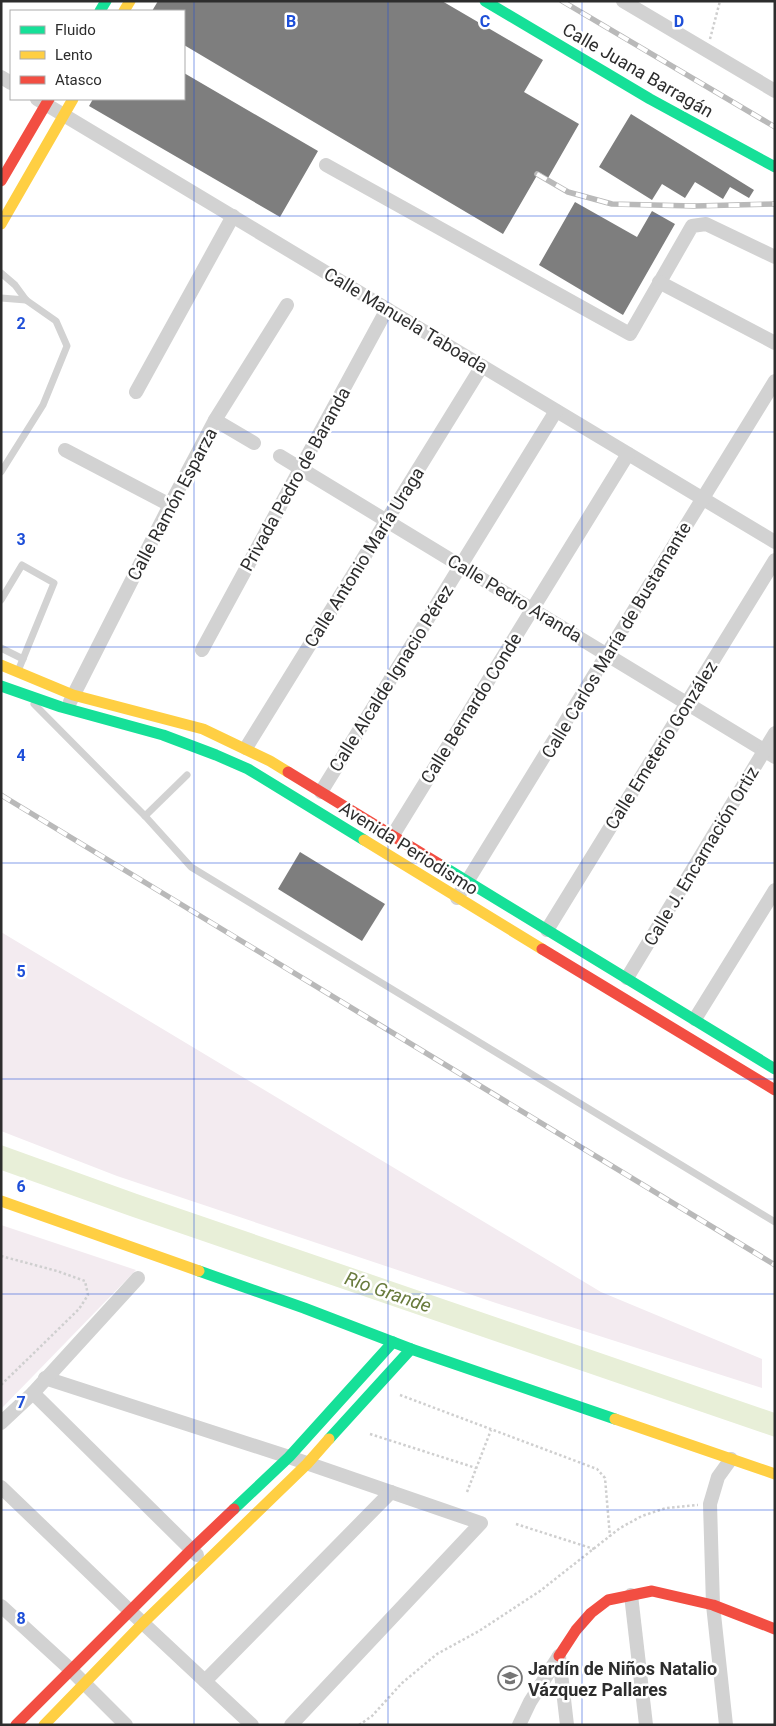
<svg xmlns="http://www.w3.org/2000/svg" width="776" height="1726" viewBox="0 0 776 1726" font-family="Roboto,sans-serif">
	<rect width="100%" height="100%" fill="#fff"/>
	<g fill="#f3ebf0">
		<path d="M1,932l600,360 161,67v29l-266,-85 -379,-127 -116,-45z"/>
		<path d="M1,1225l135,45 -135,139z"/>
	</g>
	<path fill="#e8efd8" d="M1,1145l136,49 638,219v24l-645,-221 -129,-46z"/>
	<g fill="#7e7e7e">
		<path d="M158,1h284l101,59 -19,32 55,32 -31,54 -9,-6 -36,62 -319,-189v-34h-32z"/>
		<path d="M184,73l134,78 -38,66 -191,-111 4,-7h91z"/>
		<path d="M631,114l123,76 -5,8 -19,-11 -7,12 -28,-17 -10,16 -23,-14 -10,16 -53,-33z"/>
		<path d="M575,202l62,35 15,-26 23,13 -52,91 -84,-50z"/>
		<path d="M300,852l85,52 -23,37 -84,-52z"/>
	</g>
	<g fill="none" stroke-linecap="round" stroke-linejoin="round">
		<g stroke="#cfcfcf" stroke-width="2.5" stroke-dasharray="2.5 2.5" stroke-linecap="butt">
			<path d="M710,39l10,-38"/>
			<path d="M1,1256l56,15 28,10 3,14 -9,14 -78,76"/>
			<path d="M400,1395l197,74 8,9 5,59"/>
			<path d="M370,1434l106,34"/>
			<path d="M467,1492l24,-62"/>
			<path d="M516,1524l78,25"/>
			<path d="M359,1725l13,-9 30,-33 35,-29 42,-23 61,-40 80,-63 22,-12 24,-8 32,-3"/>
		</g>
		<g stroke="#d2d2d2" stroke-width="7">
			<path d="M1,273l14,12 11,15 30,21 11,25 -24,59 -42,67"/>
			<path d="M1,298l25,2"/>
			<path d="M1,600l21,-35 32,18 -36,88"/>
			<path d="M1,648l22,11"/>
			<path d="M34,704l111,112 46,51 584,355"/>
			<path d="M145,816l42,-41"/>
		</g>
		<g stroke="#d2d2d2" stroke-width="14">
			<path d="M623,1l152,90"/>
			<path d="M1,77l10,6"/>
			<path d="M37,99l738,443"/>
			<path d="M326,165l304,169 62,-108 14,-2 69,33"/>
			<path d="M659,282l116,61"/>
			<path d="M136,392l97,-176"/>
			<path d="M215,420l39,23"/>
			<path d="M65,450l105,55"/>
			<path d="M280,456l495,301"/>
			<path d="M202,650l185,-341"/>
			<path d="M70,702l100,-197 45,-85 72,-115"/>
			<path d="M246,748l236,-382"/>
			<path d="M321,792l235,-381"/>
			<path d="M393,835l235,-381"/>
			<path d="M457,898l318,-517"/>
			<path d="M547,930l228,-370"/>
			<path d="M627,978l148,-245"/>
			<path d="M695,1019l80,-129"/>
			<path d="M45,1378l244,79 192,66 -190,202"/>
			<path d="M33,1393l164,162"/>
			<path d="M1,1423l32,-30 105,-115"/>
			<path d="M1,1487l129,124 122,114"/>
			<path d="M631,1595l15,130"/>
			<path d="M1,1606l70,64 55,55"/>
			<path d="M559,1656l8,69"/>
			<path d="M205,1681l186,-189"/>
			<path d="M519,1725l11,-23 29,-46"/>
			<path d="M726,1725l-13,-120 -3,-101 8,-27 13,-18"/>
		</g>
		<g stroke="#16e098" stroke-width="11">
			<path d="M485,1l165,98 125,68"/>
			<path d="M100,11l6,-10"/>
			<path d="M1,686l60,21 102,28 53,20 32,14 116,71"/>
			<path d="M439,864l336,205"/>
			<path d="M199,1271l105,37 107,41 204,70"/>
			<path d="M329,1439l82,-90"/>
			<path d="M234,1509l55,-52 104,-115"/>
		</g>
		<g stroke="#ffcf43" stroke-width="11">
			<path d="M124,11l6,-10"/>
			<path d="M1,224l72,-125"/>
			<path d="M1,665l72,30 130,34 67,32 18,11"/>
			<path d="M364,840l178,109"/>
			<path d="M1,1201l198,70"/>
			<path d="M615,1419l160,55"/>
			<path d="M44,1725l99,-102 164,-159 22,-25"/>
		</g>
		<g stroke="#f24e42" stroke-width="11">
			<path d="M1,181l48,-82"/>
			<path d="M288,772l151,92"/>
			<path d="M542,949l233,141"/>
			<path d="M559,1656l17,-26 15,-17 17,-13 44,-9 61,14 62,24"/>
			<path d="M16,1725l175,-175 43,-41"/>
		</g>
		<g stroke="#b9b9b9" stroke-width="5.5">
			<g id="rail">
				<path d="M562,1l213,126"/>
				<path d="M537,174l31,18 44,12 82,2 81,-2"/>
				<path d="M1,795l774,470"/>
			</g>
		</g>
		<use href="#rail" stroke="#fff" stroke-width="4" stroke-dasharray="11" stroke-linecap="butt"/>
	</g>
	<path fill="none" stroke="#1d4ed8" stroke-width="1" stroke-opacity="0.55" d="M194,1v1724M388,1v1724M582,1v1724M1,216h774M1,432h774M1,647h774M1,863h774M1,1079h774M1,1294h774M1,1510h774"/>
	<defs>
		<g id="school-ring" transform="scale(1.25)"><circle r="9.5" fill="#fff" stroke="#767676" stroke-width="1.5"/><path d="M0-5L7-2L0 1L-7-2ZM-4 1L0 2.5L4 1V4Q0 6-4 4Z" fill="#767676"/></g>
	</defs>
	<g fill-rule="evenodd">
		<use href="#school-ring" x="510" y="1678"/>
	</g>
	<g text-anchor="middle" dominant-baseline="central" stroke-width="5" stroke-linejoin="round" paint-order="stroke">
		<g font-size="18" fill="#2d2d2d" stroke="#fff">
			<text transform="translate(638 70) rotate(30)">Calle Juana Barragán</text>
			<text transform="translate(406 320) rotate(31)">Calle Manuela Taboada</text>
			<text transform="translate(295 479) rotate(-61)">Privada Pedro de Baranda</text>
			<text transform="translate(172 504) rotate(-62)">Calle Ramón Esparza</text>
			<text transform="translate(364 557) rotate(-58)">Calle Antonio María Uraga</text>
			<text transform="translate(515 598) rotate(31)">Calle Pedro Aranda</text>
			<text transform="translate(616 640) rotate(-59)">Calle Carlos María de Bustamante</text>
			<text transform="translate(391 678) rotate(-58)">Calle Alcalde Ignacio Pérez</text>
			<text transform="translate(471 708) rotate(-58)">Calle Bernardo Conde</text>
			<text transform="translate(661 745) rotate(-58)">Calle Emeterio González</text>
			<text transform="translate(409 848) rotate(32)">Avenida Periodismo</text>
			<text transform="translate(701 856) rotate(-59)">Calle J. Encarnación Ortiz</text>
		</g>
		<g font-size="18" font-weight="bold" fill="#2d2d2d" stroke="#fff" text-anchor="start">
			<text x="528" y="1668">Jardín de Niños Natalio<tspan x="528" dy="21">Vázquez Pallares</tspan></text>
		</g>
		<g font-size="19" font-style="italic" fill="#697b3d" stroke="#fff">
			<text transform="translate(388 1292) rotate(19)">Río Grande</text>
		</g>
	</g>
	<g font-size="16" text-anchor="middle" font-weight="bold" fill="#1d4ed8" stroke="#fff" stroke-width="5" stroke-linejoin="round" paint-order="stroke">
		<text x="291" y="27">B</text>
		<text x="485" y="27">C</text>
		<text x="679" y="27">D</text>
		<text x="21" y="329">2</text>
		<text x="21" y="545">3</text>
		<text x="21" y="761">4</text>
		<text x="21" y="977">5</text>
		<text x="21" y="1192">6</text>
		<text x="21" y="1408">7</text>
		<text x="21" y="1624">8</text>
	</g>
	<rect width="776" height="1726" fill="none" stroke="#2d2d2d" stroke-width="5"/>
	<rect x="10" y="10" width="175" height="90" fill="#ffffff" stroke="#ababab"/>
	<rect x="20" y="26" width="25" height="8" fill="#16e098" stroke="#ababab"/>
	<text x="55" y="35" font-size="15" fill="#2d2d2d">Fluido</text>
	<rect x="20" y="51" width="25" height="8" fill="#ffcf43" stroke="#ababab"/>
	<text x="55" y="60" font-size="15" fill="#2d2d2d">Lento</text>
	<rect x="20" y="76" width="25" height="8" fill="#f24e42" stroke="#ababab"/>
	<text x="55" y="85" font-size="15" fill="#2d2d2d">Atasco</text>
</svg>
